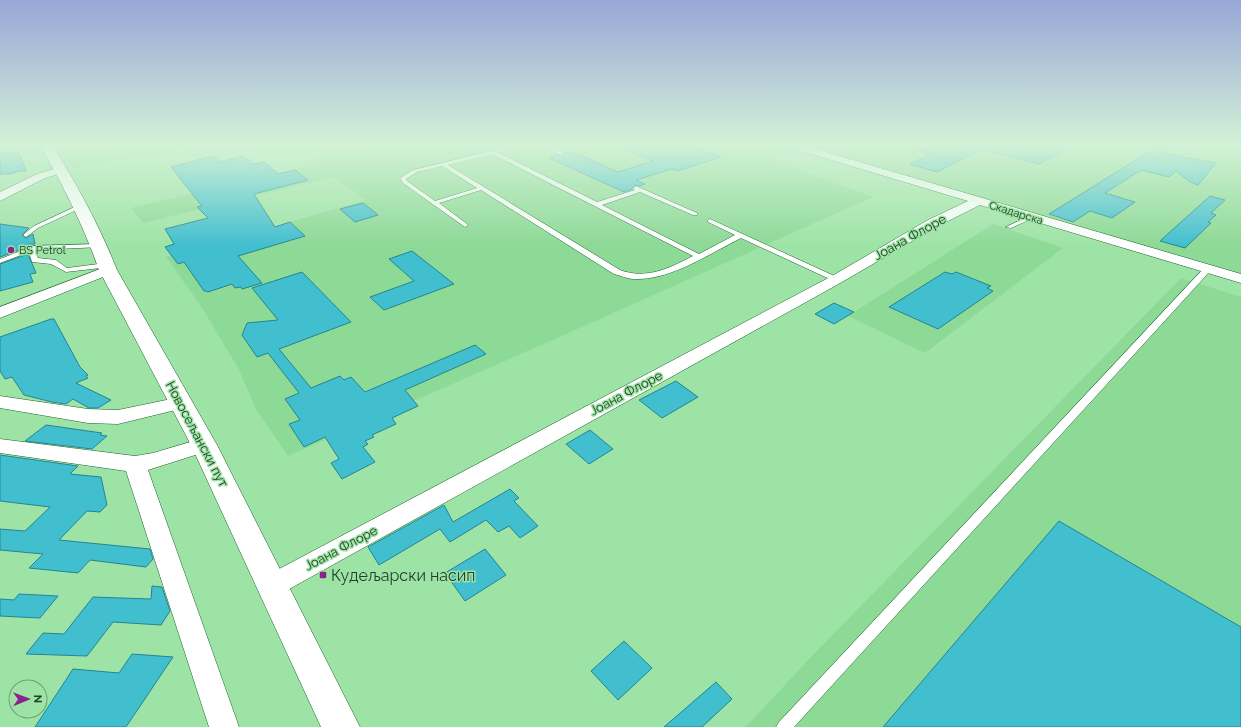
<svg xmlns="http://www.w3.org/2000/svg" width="1241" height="727" viewBox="0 0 1241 727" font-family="Raleway,sans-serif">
	<rect width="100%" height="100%" fill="#9ee3a6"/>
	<g fill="#8dd996">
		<path d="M119,145h75l-121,24 -7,-14z"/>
		<path d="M383,145h348l142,52 -318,142 -267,117 -32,-47 -18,-41 -37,-62 -35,-49 200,-57 -32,-23 -191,46 -12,-15 185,-44 -3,-3z"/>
		<path d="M819,145h414l8,1v133l-431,-131z"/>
		<path d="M993,224l70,24 -138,105 -77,-37z"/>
		<path d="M1181,278l60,19v430h-495l65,-70z"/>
	</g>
	<g fill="#42bfcf" stroke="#238591">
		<path d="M614,145h75l32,12 -44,14 -5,-2 -36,11 9,4 -5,2 -5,-1 -3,4 -8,3 -75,-34 8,-3h8l1,-2 5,-2 47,21 35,-11z"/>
		<path d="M913,145h162l-36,19 -57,-15 -45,23 -27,-8 21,-10 -19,-6z"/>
		<path d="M1160,145h2l5,9 49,9 -18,22 -8,-3 -14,-11 -7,6 -28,-7 -36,23 30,9 -23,16 -22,-7 -17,11 -24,-8z"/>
		<path d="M0,153h19l7,18h-7l-8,3h-11z"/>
		<path d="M213,156l7,6 23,-6 10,8 11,-2 14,12 17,-4 13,10 -54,14 21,33 15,-5 15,14 -67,20 24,27 -20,6 -1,-2 -6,1 -3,-4 -24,8 -2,-1h-2l-20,-29 -6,2 -13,-17 9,-3 -9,-15 43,-11 -11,-11 5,-1 -31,-39z"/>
		<path d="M1210,196l15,4 -14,13 5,2 -8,7 3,1 -26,25 -25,-7z"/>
		<path d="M363,203l15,12 -23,7 -15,-13z"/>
		<path d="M0,224l29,4 -7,7 4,3 7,-4 2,10h-6l-4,4 -25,9z"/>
		<path d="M412,251l42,33 -70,26 -14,-13 44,-16 -25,-22z"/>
		<path d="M28,254l8,19 -6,1 3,8 -33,9v-27z"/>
		<path d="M302,272l49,50 -72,27 32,39 29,-12 4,4 7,-3 14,15 110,-47 11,9 -81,36 13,16 -26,12 4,6 -24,11 2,2 -9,4 3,3 -5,3 12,15 -33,17 -11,-16 8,-4 -14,-22 -21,10 -15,-23 11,-4 -15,-21 14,-6 -31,-40 -11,4 -15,-22 5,-12 31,-3 -26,-32z"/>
		<path d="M945,272l7,2 4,-2 35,14 -4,2 6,3 -55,38 -49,-22z"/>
		<path d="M834,303l20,9 -20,12 -19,-10z"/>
		<path d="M51,319h3l26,48 8,8 -2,1 2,2 -12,5 35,17 -13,8h-9l-16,-9 -7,5 -14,-2 -28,-7 -12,-18 -7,2 -5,-8v-34z"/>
		<path d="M676,381l22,16 -36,21 -23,-18z"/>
		<path d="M46,425l56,8 -2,2 7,1 -15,13 -67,-8z"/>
		<path d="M590,430l23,19 -24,15 -23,-20z"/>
		<path d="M0,455l78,11 -8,8 31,3 6,28 -7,7 -13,-1 -28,29 91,9 3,10 -7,8 -56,-7 -12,13 -49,-5 14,-14 -43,-4v-21l25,2 25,-24 -50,-6z"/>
		<path d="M510,489l9,9 -5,3 24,25 -18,12 -11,-12 -11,6 -12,-12 -36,22 -10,-13 -61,36 -11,-18 76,-42 9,17z"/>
		<path d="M1059,521l182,106v100h-358z"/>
		<path d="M485,549l21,26 -41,26 -20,-28z"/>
		<path d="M152,586l10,1 8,24 -9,14 -48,-3 -26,34 -61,-2 17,-21 21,1 29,-37 58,2z"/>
		<path d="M19,594l39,2 -18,22 -40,-2v-17l14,1z"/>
		<path d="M624,641l28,27 -34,32 -27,-29z"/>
		<path d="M132,654l41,3 -47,70h-91l38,-58 46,4z"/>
		<path d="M716,682l16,17 -30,28h-38z"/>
	</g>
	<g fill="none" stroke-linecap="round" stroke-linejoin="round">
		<g stroke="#1b612b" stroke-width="1">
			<g id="service">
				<path d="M516,145h8l-27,7 100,50 38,-12 -2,-2 3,-2 61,27v2h-4l-53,-23 -38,13 97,49 36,-19 -27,-13v-2l2,-1 131,60 -1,2h-6l-93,-43c-30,15 -69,41 -103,41 -8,1 -16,-3 -24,-5l-133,-84 -42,13 28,21 1,1 -3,2 -62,-44 -3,-5 13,-8zM492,154l201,102c-23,12 -47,24 -73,14l-172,-105zM442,166l35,22 -42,13 -28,-20 -1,-2 11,-7z"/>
				<path d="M539,145h7l19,9 -5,1z"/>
				<path d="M832,145l5,1 -18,7 -5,-1z"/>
				<path d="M79,205l3,2 -1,1 -43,20 -12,9 -3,-2 11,-9z"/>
				<path d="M1031,215l3,2 -1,1 -22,10 -5,-1z"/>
				<path d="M99,244l2,1v2l-66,3 3,8 18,2 11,8 39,-5h3v4l-43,5 -15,-8 -19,-2 -3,-10 -29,11v-4l26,-10 3,-3z"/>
				<path d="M1205,267h3l4,2 -418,458h-18l3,-5z"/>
			</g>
		</g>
		<g stroke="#1b612b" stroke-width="1">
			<g id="minor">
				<path d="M787,145h15l439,129v9l-261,-78 -42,21 -96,56 -560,311 -9,3 -9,-3 -4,-8 4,-8 568,-301 96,-56 40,-19 -180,-54z"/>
				<path d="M61,167l4,1 2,2 -2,2 -20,6 -45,23v-9l37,-18z"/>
				<path d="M108,266l5,1 2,3 -2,3 -113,45v-11z"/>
				<path d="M0,396l88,13 30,1 63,-13 7,2 3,4 -3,4 -70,17 -30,-1 -88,-15z"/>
				<path d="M204,438l7,2 3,5 -3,5 -63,20 91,257h-30l-83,-256 -126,-18v-14l135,17 18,-3z"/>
			</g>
		</g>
		<g stroke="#1b612b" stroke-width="1">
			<path id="primary" d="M40,145h12c25,39 48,82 65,125l100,175 143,282h-39l-130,-282 -92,-175c-15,-43 -36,-85 -59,-125z"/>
		</g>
		<use href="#service" fill="#fff" fill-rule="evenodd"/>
		<use href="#minor" fill="#fff" fill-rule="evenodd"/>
		<use href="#primary" fill="#fff" fill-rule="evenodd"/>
	</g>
	<linearGradient id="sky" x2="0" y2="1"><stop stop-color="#99a6d8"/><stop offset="0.59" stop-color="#d3f2d7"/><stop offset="1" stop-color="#d3f2d7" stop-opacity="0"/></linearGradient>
	<rect width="1241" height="246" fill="url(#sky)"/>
	<g fill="#8a248b" stroke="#9ee3a6" stroke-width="1.5">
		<circle cx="11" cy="250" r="4"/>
		<rect x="319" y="571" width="8" height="8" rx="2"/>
	</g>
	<g text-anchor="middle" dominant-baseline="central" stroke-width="3" stroke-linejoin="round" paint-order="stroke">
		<g font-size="11" fill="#233f27" stroke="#9ee3a6">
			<text transform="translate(1016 213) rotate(17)">Скадарска</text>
		</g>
		<g font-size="11" fill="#233f27" stroke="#9ee3a6" text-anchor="start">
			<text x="19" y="250">BS Petrol</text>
		</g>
		<g font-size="13" fill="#233f27" stroke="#9ee3a6">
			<text transform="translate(910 237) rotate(-29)">Јоана Флоре</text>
			<text transform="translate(626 393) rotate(-28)">Јоана Флоре</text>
			<text transform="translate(197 434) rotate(62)">Новосељански пут</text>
			<text transform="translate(341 548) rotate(-28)">Јоана Флоре</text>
		</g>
		<g font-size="16" fill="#233f27" stroke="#9ee3a6" text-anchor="start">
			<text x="331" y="575">Кудељарски насип</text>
		</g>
	</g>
	<g transform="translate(28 699) rotate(89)"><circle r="19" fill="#9ee3a6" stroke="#6da173"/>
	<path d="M0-3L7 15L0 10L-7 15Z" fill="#8a248b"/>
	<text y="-6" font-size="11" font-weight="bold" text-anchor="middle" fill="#233f27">N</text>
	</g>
</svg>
